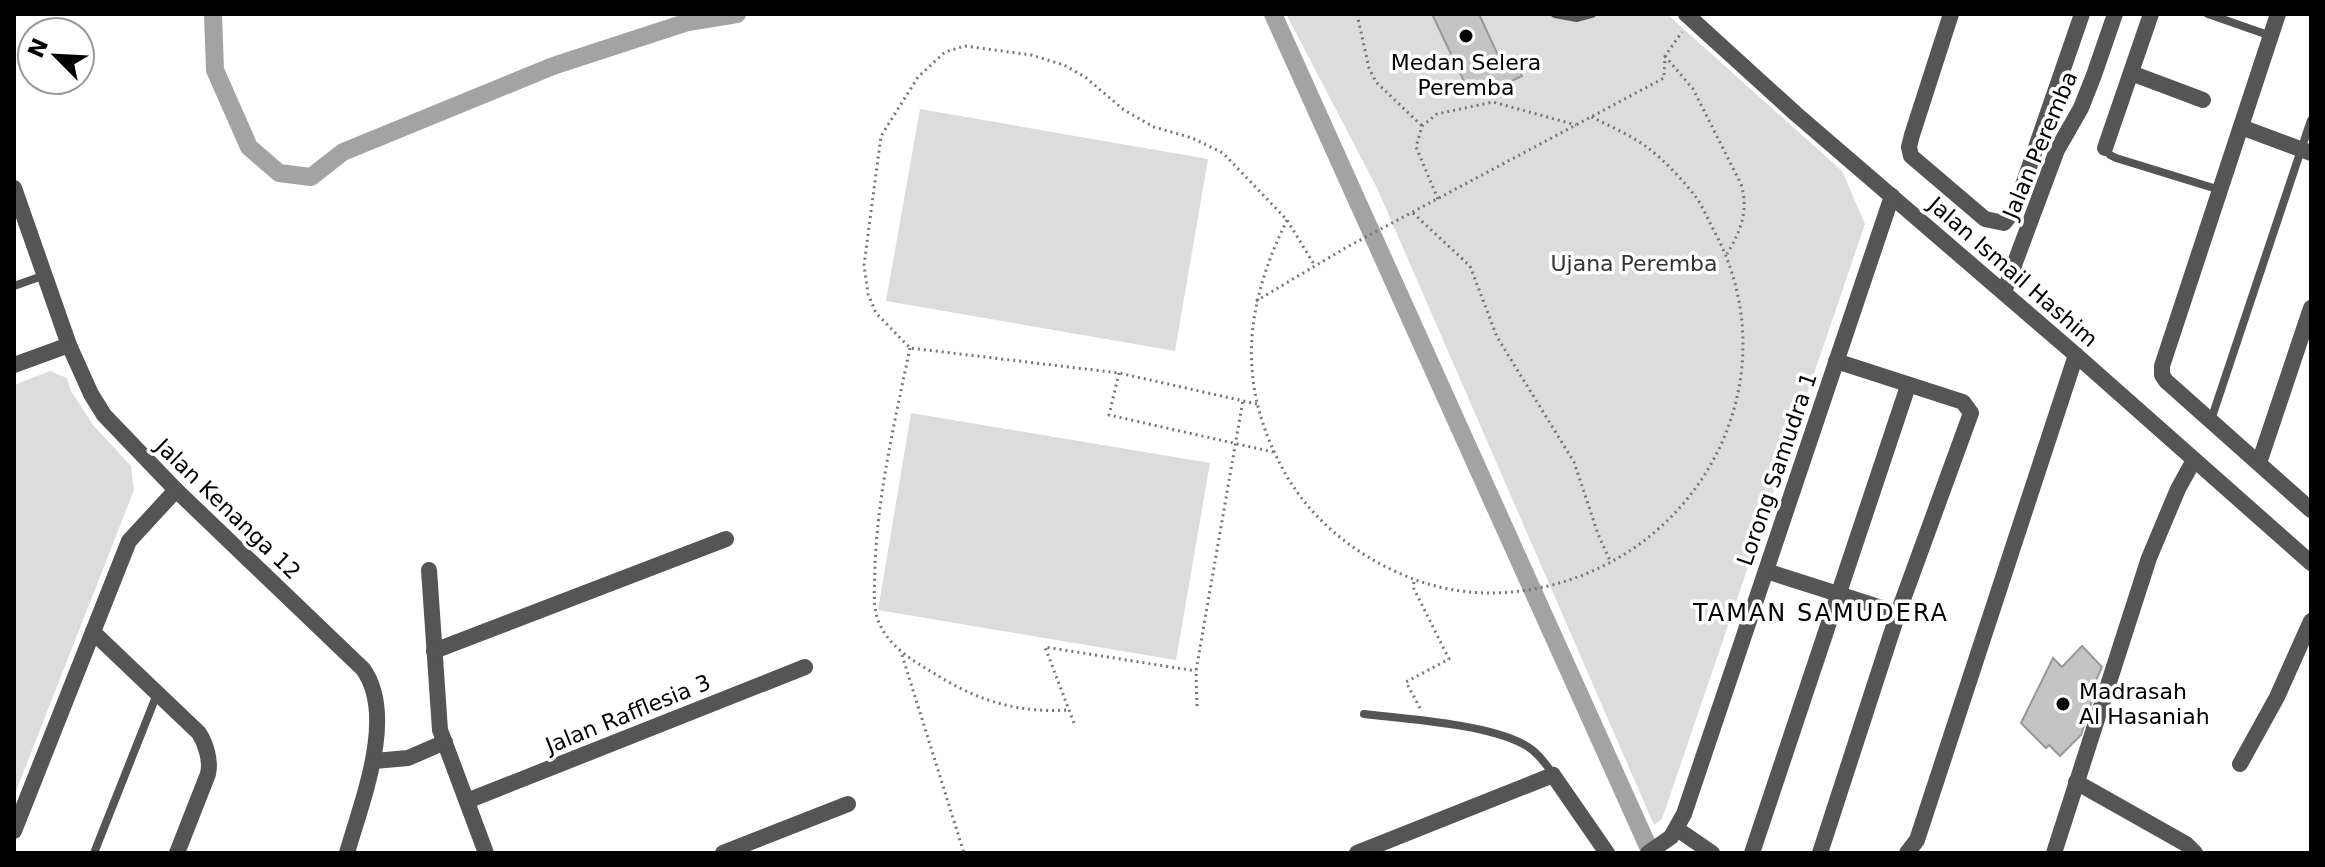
<svg xmlns="http://www.w3.org/2000/svg" width="2325" height="867" viewBox="0 0 2325 867" font-family="'DejaVu Sans',sans-serif">
	<rect width="100%" height="100%" fill="#fff"/>
	<g fill="#dcdcdc">
		<path d="M1286,14h381l175,157 23,53 -203,595 -8,6 -277,-637z"/>
		<path d="M920,109l288,50 -33,192 -289,-50z"/>
		<path d="M50,371l17,7 4,13 22,34 38,41 3,24 -120,306v-411z"/>
		<path d="M911,413l299,50 -34,197 -298,-50z"/>
	</g>
	<g fill="none" stroke-linecap="round" stroke-linejoin="round">
		<g stroke="#a3a3a3" stroke-width="18">
			<path d="M213,14l2,56 34,77 30,26 32,4 32,-25 210,-86 135,-44 49,-8"/>
			<path d="M1273,14l378,839"/>
		</g>
	</g>
	<g fill="#c4c4c4" stroke="#999" stroke-width="2">
		<path d="M1432,14h47l23,50 12,-6 8,18 -25,12 -28,4z"/>
		<path d="M2082,646l20,21 -7,16 2,2 -16,50 -21,21 -11,-11 -3,3 -25,-25 32,-65 9,9z"/>
	</g>
	<g fill="none" stroke-linecap="round" stroke-linejoin="round">
		<g stroke="#777" stroke-width="3" stroke-dasharray="2 4" stroke-linecap="butt">
			<path d="M1357,14l12,54 7,14 46,44"/>
			<path d="M1665,56l28,33 48,95c8,27 0,46 -14,70"/>
			<path d="M1438,199l-22,-52 6,-21 15,-12 56,-12 83,23"/>
			<path d="M1413,213l57,53 27,71 77,125 24,72 13,29"/>
			<path d="M1287,220c-43,88 -51,165 -2,253 26,46 68,80 116,101 48,21 97,24 147,12 159,-38 245,-214 164,-359 -5,-10 -10,-22 -17,-31 -12,-16 -31,-36 -47,-48 -17,-13 -39,-22 -58,-32"/>
			<path d="M1256,301l91,-54 317,-169 1,-22 17,-24"/>
			<path d="M910,348c-15,72 -32,144 -35,217 0,18 -3,39 3,55 11,29 38,42 62,57 41,25 80,36 128,33"/>
			<path d="M1119,373l-10,42 164,37"/>
			<path d="M1257,404l-138,-31 -209,-25 -34,-35 -8,-19 -4,-29 17,-129 37,-59 27,-25 20,-6 66,9 33,10 21,12 39,33 30,17 38,11 31,15 64,67 28,46"/>
			<path d="M1414,582l-1,5 36,72 -43,23 14,26"/>
			<path d="M902,655l62,198"/>
			<path d="M1197,706l-1,-35 47,-271"/>
			<path d="M1074,723l-29,-76 151,24"/>
		</g>
		<g stroke="#555" stroke-width="8">
			<path d="M1555,14l22,4 15,-4"/>
			<path d="M2208,14l63,22"/>
			<path d="M2105,148l5,7 6,3 104,32"/>
			<path d="M14,286l31,-11"/>
			<path d="M2211,420l100,-300"/>
			<path d="M1364,714c43,5 122,10 159,30 14,7 21,18 30,30"/>
			<path d="M94,853l63,-159"/>
		</g>
		<g stroke="#555" stroke-width="16">
			<path d="M1951,14l-39,121 -3,12 2,9 74,63 19,4 10,-12 68,-197"/>
			<path d="M2278,14l-116,352v9l4,6 145,129"/>
			<path d="M2131,73l72,27"/>
			<path d="M2241,127l70,26"/>
			<path d="M2105,148l46,-134"/>
			<path d="M14,188l55,157 22,49 13,21 72,75 187,179c34,47 -2,134 -16,184"/>
			<path d="M14,365l55,-20"/>
			<path d="M2259,463l52,-155"/>
			<path d="M429,570l11,160 46,123"/>
			<path d="M1766,571l132,42"/>
			<path d="M93,632l106,101c7,11 12,28 9,41l-31,79"/>
			<path d="M434,651l292,-112"/>
			<path d="M374,761l34,-3 37,-16"/>
			<path d="M2240,764l37,-67 34,-76"/>
			<path d="M2076,782l110,62 9,9"/>
			<path d="M467,801l338,-134"/>
			<path d="M1677,829l35,24"/>
			<path d="M14,831l115,-290 47,-51"/>
			<path d="M723,853l125,-49"/>
			<path d="M1357,853l196,-78 54,78"/>
			<path d="M1752,853l156,-467"/>
			<path d="M1820,853l78,-240 73,-200 -8,-11 -127,-41"/>
			<path d="M1907,853l10,-13 159,-485"/>
			<path d="M2054,853l95,-295 29,-69 16,-29"/>
		</g>
		<g stroke="#555" stroke-width="16">
			<path d="M1686,14l110,100 280,241 235,208"/>
			<path d="M2004,292l53,-142 24,-42 13,-33 21,-61"/>
			<path d="M1648,853l23,-16 13,-23 208,-618"/>
		</g>
	</g>
	<g fill="#000" stroke="#fff" stroke-width="3">
		<circle cx="1466" cy="36" r="8"/>
		<circle cx="2063" cy="704" r="8"/>
	</g>
	<g text-anchor="middle" dominant-baseline="central" stroke-width="7" stroke-linejoin="round" paint-order="stroke">
		<g font-size="22" fill="#000" stroke="#fff">
			<text x="1466" y="62">Medan Selera<tspan x="1466" dy="25">Peremba</tspan></text>
			<text x="2079" y="691" text-anchor="start">Madrasah<tspan x="2079" dy="25">Al Hasaniah</tspan></text>
		</g>
		<g font-size="22" fill="#000" stroke="#fff">
			<text transform="translate(2040 145) rotate(-67)">Jalan Peremba</text>
			<text transform="translate(2013 272) rotate(41)">Jalan Ismail Hashim</text>
			<text transform="translate(1777 469) rotate(-71)">Lorong Samudra 1</text>
			<text transform="translate(228 509) rotate(44)">Jalan Kenanga 12</text>
			<text transform="translate(628 714) rotate(-22)">Jalan Rafflesia 3</text>
		</g>
		<g font-size="22" fill="#333" stroke="#fff">
			<text x="1634" y="263">Ujana Peremba</text>
		</g>
		<g font-size="24" letter-spacing="2" fill="#000" stroke="#fff">
			<text x="1821" y="613">TAMAN SAMUDERA</text>
		</g>
	</g>
	<rect width="2325" height="867" fill="none" stroke="#000000" stroke-width="32"/>
	<g transform="translate(56 56) rotate(294)"><circle r="38" fill="#ffffff" stroke="#999999" stroke-width="2"/>
	<path d="M0-6L14 30L0 20L-14 30Z" fill="#000000"/>
	<text y="-12" font-size="22" font-weight="bold" text-anchor="middle" fill="#000000">N</text>
	</g>
</svg>
